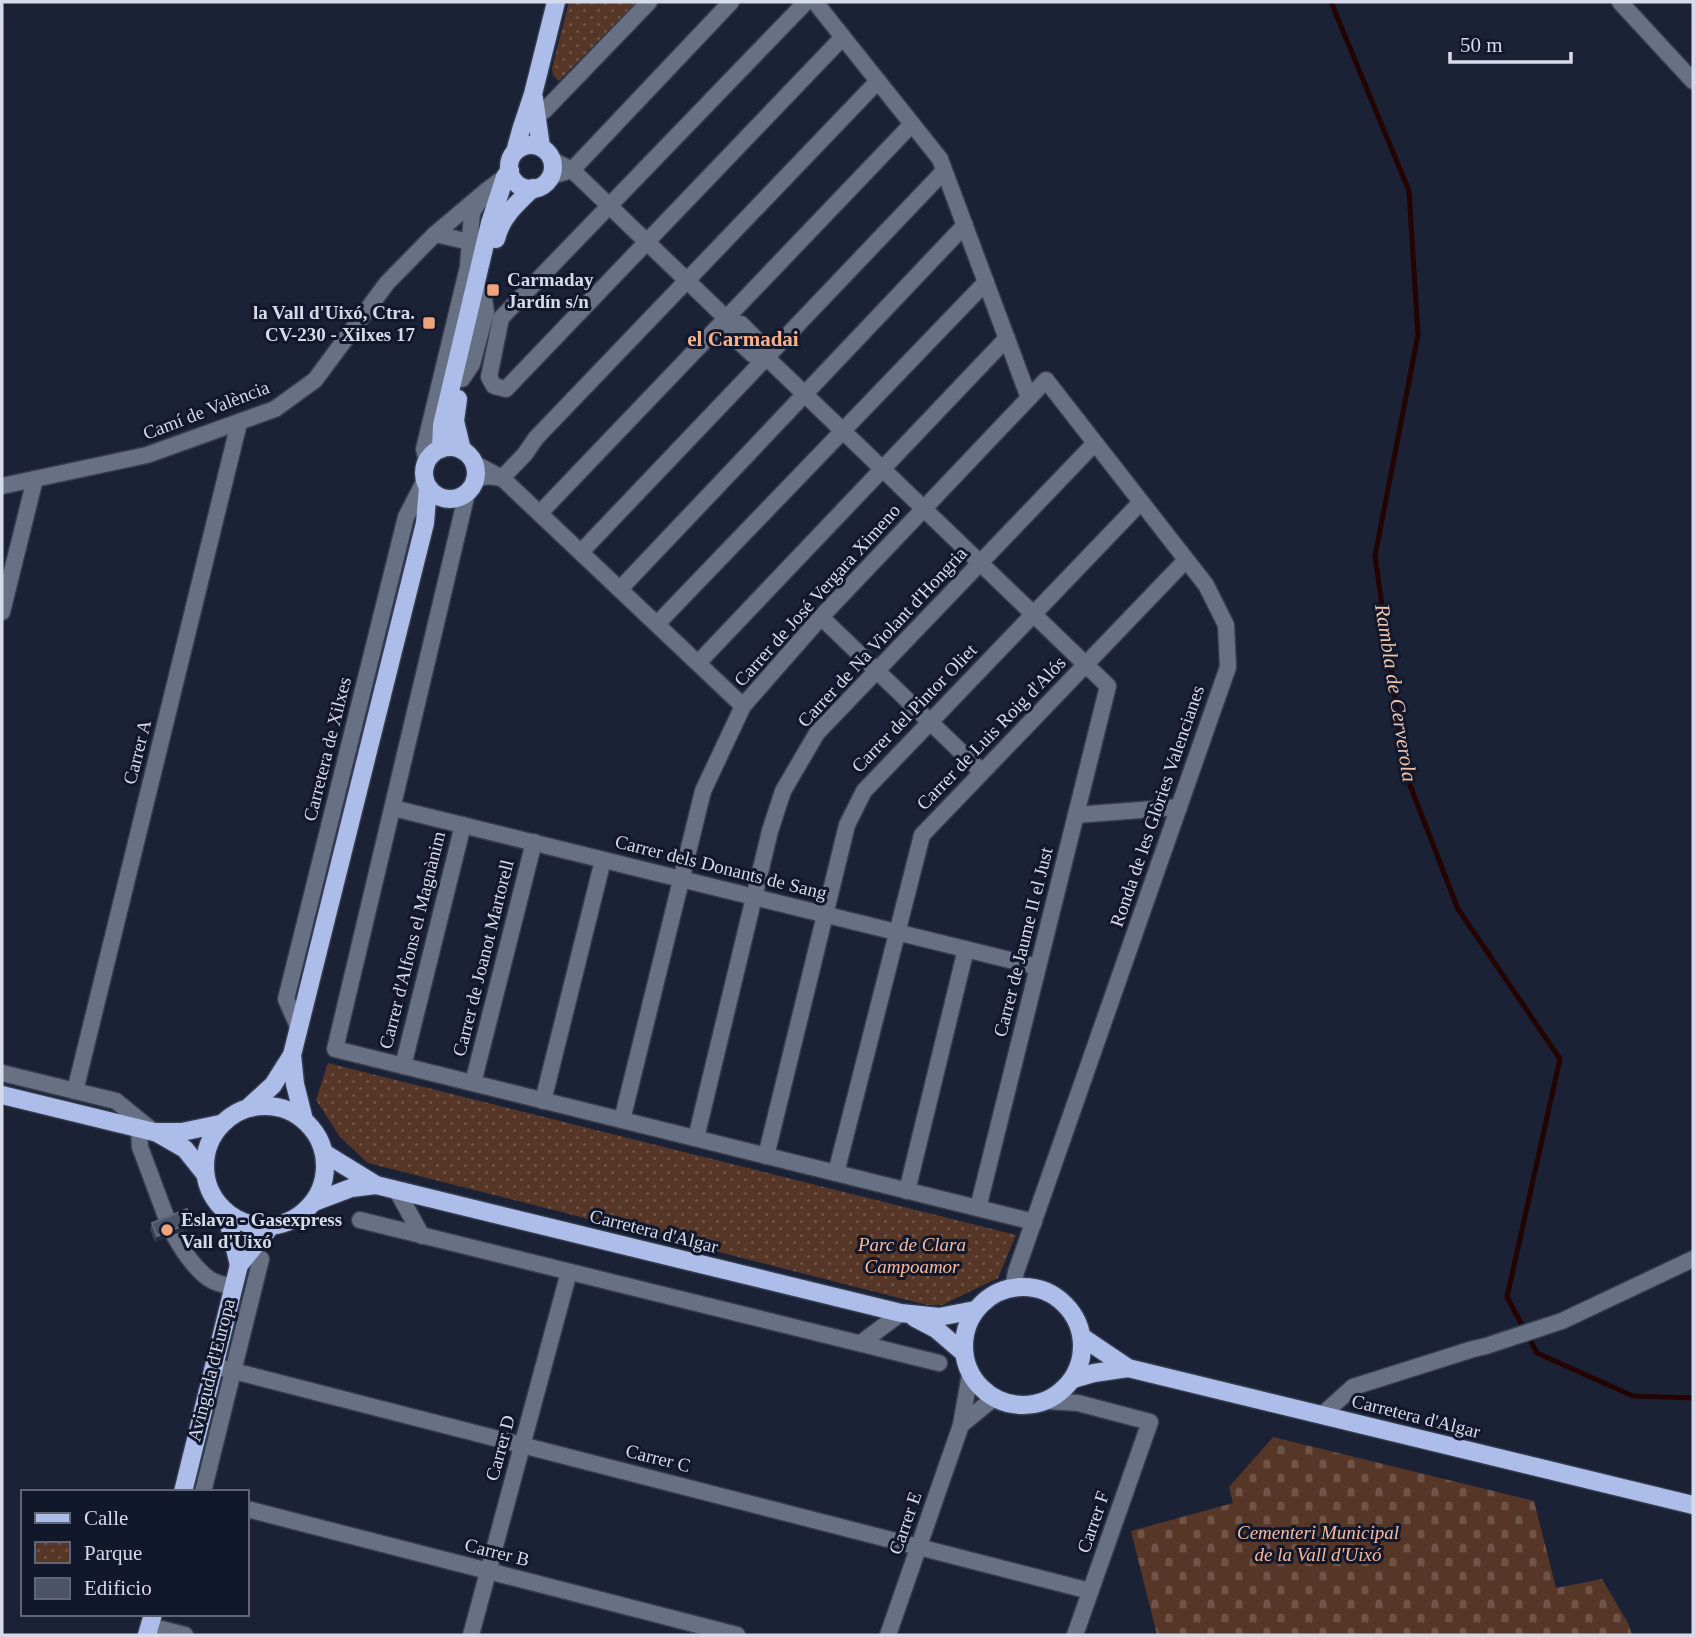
<svg xmlns="http://www.w3.org/2000/svg" width="1695" height="1637" viewBox="0 0 1695 1637" font-family="Georgia,serif">
	<defs>
		<pattern id="cemetery-stones" width="16" height="16" patternUnits="userSpaceOnUse" patternTransform="scale(1.75)"><rect width="16" height="16" fill="#563727"/><path d="M2 7V4a2 2 0 0 1 4 0v3zM10 15v-3a2 2 0 0 1 4 0v3z" fill="#6e5346"/></pattern>
		<pattern id="park-dots" width="8" height="8" patternUnits="userSpaceOnUse" patternTransform="scale(1.75)"><rect width="8" height="8" fill="#563727"/><path d="M2 2h.1M6 6h.1" fill="none" stroke="#6e5346" stroke-width="1.8" stroke-linecap="round"/></pattern>
	</defs>
	<rect width="100%" height="100%" fill="#1b2236"/>
	<path fill="url(#cemetery-stones)" d="M1273,1437l261,64 22,87 46,-9 26,44 4,12h-475l-26,-104 102,-28 -4,-16z"/>
	<g fill="url(#park-dots)">
		<path d="M569,2h68l-78,79 -6,-6 -1,-7z"/>
		<path d="M328,1063l688,172 -18,43 -56,27h-15l-559,-142 -28,-26 -24,-37z"/>
	</g>
	<g fill="none" stroke-linecap="round" stroke-linejoin="round">
		<path stroke="#230400" stroke-width="5" d="M1331,2l78,189 9,144 -43,221 31,219 52,134 102,150 -53,238 30,56 96,43 60,2"/>
		<g stroke="#353c4f" stroke-width="19">
			<g id="minor">
				<path d="M806,2l-305,316 -12,59 5,9 12,3 337,-352"/>
				<path d="M815,2l125,157 89,239"/>
				<path d="M1620,2l73,79"/>
				<path d="M536,117l9,-7 104,-108"/>
				<path d="M552,160l20,10 157,151 12,3 20,20 2,10 345,332 -130,522"/>
				<path d="M551,176l21,-6 159,-168"/>
				<path d="M435,234l35,8"/>
				<path d="M729,321l3,14 20,19h11"/>
				<path d="M462,379l10,-15 14,-52 -3,-20"/>
				<path d="M427,462l-3,-13 44,-182 4,-55 9,-13"/>
				<path d="M474,463l28,15 241,228"/>
				<path d="M502,478l23,-24 11,-16 342,-357"/>
				<path d="M474,481c9,-6 16,-5 26,-3"/>
				<path d="M2,486l145,-31 128,-46 40,-29 72,-97 48,-49 51,-43 19,-14"/>
				<path d="M467,493l-132,556 699,173"/>
				<path d="M540,513l372,-389"/>
				<path d="M581,552l363,-381"/>
				<path d="M620,589l345,-364"/>
				<path d="M2,612l33,-133"/>
				<path d="M821,617l161,155"/>
				<path d="M657,624l329,-342"/>
				<path d="M698,663l309,-325"/>
				<path d="M393,808l645,159"/>
				<path d="M1076,815l103,-8"/>
				<path d="M299,1029l-13,-30 120,-482 19,-37"/>
				<path d="M403,1066l60,-241"/>
				<path d="M2,1073l114,28 38,31"/>
				<path d="M473,1083l61,-241"/>
				<path d="M75,1091l164,-668"/>
				<path d="M543,1101l60,-241"/>
				<path d="M622,1120l81,-329 40,-85 78,-89 225,-237 160,205 20,40 2,42 -212,605 -3,15"/>
				<path d="M139,1128l1,19 28,75"/>
				<path d="M696,1138l74,-307 13,-40 34,-58 278,-290"/>
				<path d="M766,1156l81,-331 17,-34 277,-289"/>
				<path d="M836,1173l86,-338 264,-275"/>
				<path d="M397,1191l25,45"/>
				<path d="M907,1191l59,-242"/>
				<path d="M360,1220l579,143"/>
				<path d="M174,1235c9,16 21,35 37,45 7,4 15,5 23,7"/>
				<path d="M861,1343l40,-30"/>
				<path d="M214,1366l876,225"/>
				<path d="M1047,1401l31,2 72,19 -75,213"/>
				<path d="M1322,1415l31,-28 120,-38 13,-3 76,-25 131,-62"/>
				<path d="M961,1425l33,-27"/>
				<path d="M203,1492l58,-233"/>
				<path d="M247,1509l490,126"/>
				<path d="M150,1626l35,9"/>
				<path d="M471,1635l98,-363"/>
				<path d="M888,1635l73,-210 9,-51"/>
			</g>
		</g>
		<g stroke="#353c4f" stroke-width="21">
			<g id="major">
				<path d="M534,98l7,49"/>
				<circle cx="531" cy="167" r="22"/>
				<path d="M515,152l6,-22 12,-36 23,-92"/>
				<path d="M496,239c5,-22 21,-36 37,-51"/>
				<path d="M458,399l-3,22 7,29"/>
				<circle cx="450" cy="473" r="26"/>
				<path d="M441,449l1,-24 48,-202 15,-46 5,-7"/>
				<path d="M292,1055l3,29 9,36"/>
				<path d="M2,1095l152,37h28l38,-8"/>
				<circle cx="265" cy="1166" r="60"/>
				<path d="M249,1107l24,-22 19,-30 133,-532 3,-36"/>
				<path d="M157,1133l28,16 20,25"/>
				<path d="M324,1153l52,32 525,128 38,4 36,-7"/>
				<path d="M314,1202l37,-14 25,-3"/>
				<path d="M226,1212l13,53"/>
				<circle cx="1023" cy="1346" r="59"/>
				<path d="M915,1318l21,11 28,24"/>
				<path d="M1082,1337l46,31 565,137"/>
				<path d="M1073,1379l21,-6 34,-5"/>
				<path d="M183,1492l56,-227 31,-38"/>
				<path d="M147,1635l6,-21"/>
			</g>
		</g>
		<use href="#minor" stroke="#687084" stroke-width="16"/>
		<use href="#major" stroke="#adbde9" stroke-width="18"/>
	</g>
	<path fill="#3b4257" d="M192,1222l-2,6 -35,14 -5,-13 2,-6z"/>
	<path fill="#272f43" d="M192,1222l-2,6 -35,14 2,-6z"/>
	<path fill="#4b5367" stroke="#61687b" stroke-width="2" d="M187,1209l5,13 -35,14 -5,-13z"/>
	<g fill="#f0a27a" stroke="#12182c" stroke-width="2.5">
		<rect x="486" y="283" width="14" height="14" rx="3.5"/>
		<rect x="422" y="316" width="14" height="14" rx="3.5"/>
		<circle cx="167" cy="1230" r="7"/>
	</g>
	<g text-anchor="middle" dominant-baseline="central" stroke-width="6" stroke-linejoin="round" paint-order="stroke">
		<g font-size="19" font-weight="bold" fill="#d6dbe9" stroke="#12182c" text-anchor="start">
			<text x="507" y="279">Carmaday<tspan x="507" dy="22">Jardín s/n</tspan></text>
			<text x="415" y="312" text-anchor="end">la Vall d'Uixó, Ctra.<tspan x="415" dy="22">CV-230 - Xilxes 17</tspan></text>
			<text x="181" y="1219">Eslava - Gasexpress<tspan x="181" dy="22">Vall d'Uixó</tspan></text>
		</g>
		<g font-size="19" fill="#d6dbe9" stroke="#12182c">
			<text transform="translate(206 410) rotate(-21)">Camí de València</text>
			<text transform="translate(817 595) rotate(-48)">Carrer de José Vergara Ximeno</text>
			<text transform="translate(882 637) rotate(-47)">Carrer de Na Violant d'Hongria</text>
			<text transform="translate(914 708) rotate(-46)">Carrer del Pintor Oliet</text>
			<text transform="translate(991 733) rotate(-46)">Carrer de Luis Roig d'Alós</text>
			<text transform="translate(327 749) rotate(-76)">Carretera de Xilxes</text>
			<text transform="translate(137 752) rotate(-76)">Carrer A</text>
			<text transform="translate(1157 806) rotate(-71)">Ronda de les Glòries Valencianes</text>
			<text transform="translate(721 867) rotate(14)">Carrer dels Donants de Sang</text>
			<text transform="translate(412 940) rotate(-76)">Carrer d'Alfons el Magnànim</text>
			<text transform="translate(1023 942) rotate(-76)">Carrer de Jaume II el Just</text>
			<text transform="translate(483 958) rotate(-76)">Carrer de Joanot Martorell</text>
			<text transform="translate(654 1231) rotate(14)">Carretera d'Algar</text>
			<text transform="translate(211 1370) rotate(-76)">Avinguda d'Europa</text>
			<text transform="translate(1416 1416) rotate(14)">Carretera d'Algar</text>
			<text transform="translate(500 1448) rotate(-75)">Carrer D</text>
			<text transform="translate(658 1458) rotate(14)">Carrer C</text>
			<text transform="translate(1093 1522) rotate(-71)">Carrer F</text>
			<text transform="translate(905 1523) rotate(-71)">Carrer E</text>
			<text transform="translate(497 1552) rotate(14)">Carrer B</text>
		</g>
		<g font-size="19" font-style="italic" fill="#f9ba9b" stroke="#12182c">
			<text x="912" y="1244">Parc de Clara<tspan x="912" dy="22">Campoamor</tspan></text>
			<text x="1318" y="1532">Cementeri Municipal<tspan x="1318" dy="22">de la Vall d'Uixó</tspan></text>
		</g>
		<g font-size="21" font-weight="bold" fill="#fab08b" stroke="#12182c">
			<text x="743" y="339">el Carmadai</text>
		</g>
		<g font-size="21" font-style="italic" fill="#f4c5ad" stroke="#12182c">
			<text transform="translate(1396 693) rotate(81)">Rambla de Cerverola</text>
		</g>
	</g>
	<rect width="1695" height="1637" fill="none" stroke="#d6dbe9" stroke-width="7"/>
	<rect x="21" y="1490" width="228" height="126" fill="#12182c" stroke="#606678" stroke-width="2"/>
	<rect x="35" y="1513" width="35" height="10" fill="#adbde9" stroke="#606678" stroke-width="2"/>
	<text x="84" y="1525" font-size="21" fill="#d6dbe9">Calle</text>
	<rect x="35" y="1542" width="35" height="21" fill="url(#park-dots)" stroke="#606678" stroke-width="2"/>
	<text x="84" y="1560" font-size="21" fill="#d6dbe9">Parque</text>
	<rect x="35" y="1578" width="35" height="21" fill="#4b5367" stroke="#606678" stroke-width="2"/>
	<text x="84" y="1595" font-size="21" fill="#d6dbe9">Edificio</text>
	<path d="M1450 52v10h121v-10" fill="none" stroke="#d6dbe9" stroke-width="3.5"/>
	<text x="1460" y="52" font-size="21" fill="#d6dbe9" stroke="#12182c" stroke-width="5" paint-order="stroke">50 m</text>
</svg>
